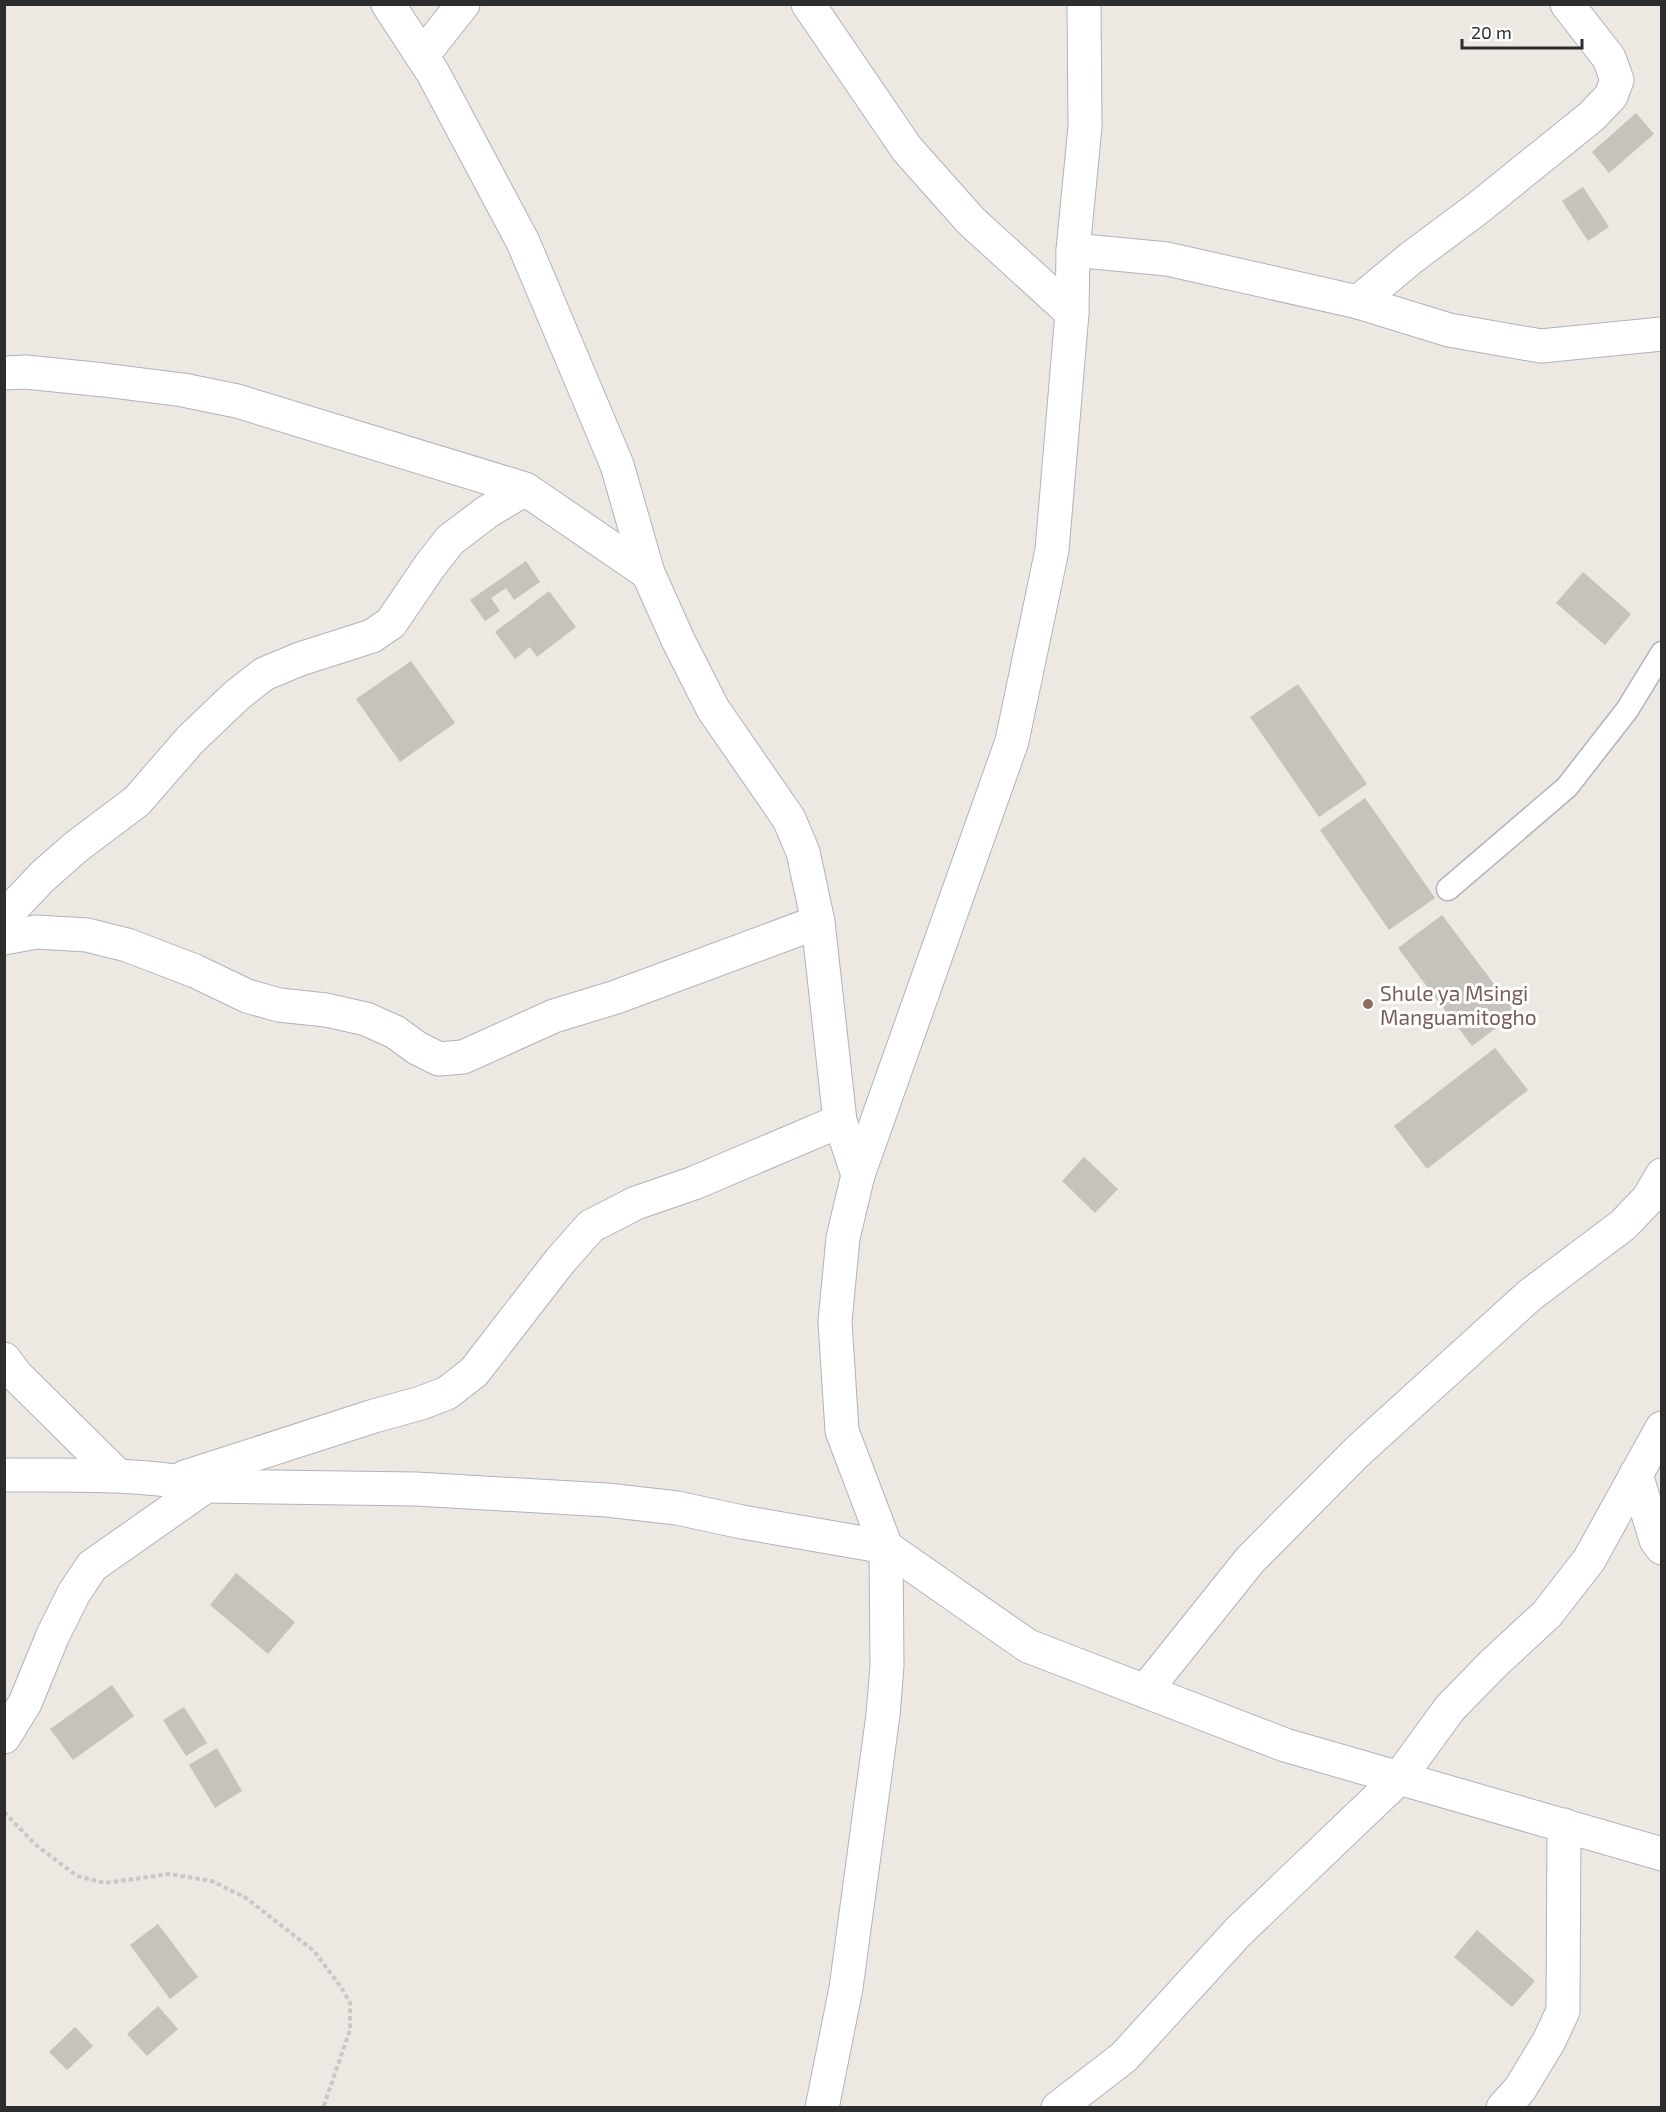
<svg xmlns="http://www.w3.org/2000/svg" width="1666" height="2112" viewBox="0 0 1666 2112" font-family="'Exo 2',sans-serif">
	<rect width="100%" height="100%" fill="#ede8e1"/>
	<g fill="#c6c2bc">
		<path d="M1636,113l18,21 -45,39 -17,-21z"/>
		<path d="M1583,187l26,40 -21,14 -26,-40z"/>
		<path d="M526,561l14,21 -26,18 -8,-12 -15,10 9,13 -15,10 -15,-21z"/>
		<path d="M1583,572l48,42 -26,31 -49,-42z"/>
		<path d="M549,591l27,36 -39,30 -7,-10 -15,12 -20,-27z"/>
		<path d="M411,661l44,62 -55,39 -44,-63z"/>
		<path d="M1298,684l69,100 -48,33 -69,-100z"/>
		<path d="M1365,798l70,100 -46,32 -69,-100z"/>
		<path d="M1442,915l74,98 -44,33 -74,-98z"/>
		<path d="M1495,1048l33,42 -101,79 -33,-43z"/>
		<path d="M1084,1157l34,32 -23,24 -33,-32z"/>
		<path d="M236,1573l59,49 -27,32 -58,-49z"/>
		<path d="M112,1685l22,31 -61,44 -23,-31z"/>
		<path d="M184,1707l23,36 -21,13 -23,-36z"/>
		<path d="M217,1748l25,43 -27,17 -26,-43z"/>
		<path d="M158,1924l40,53 -28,22 -40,-54z"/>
		<path d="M1477,1930l58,51 -23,26 -58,-50z"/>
		<path d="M158,2006l20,23 -31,27 -20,-22z"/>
		<path d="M75,2027l18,19 -26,24 -18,-18z"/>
	</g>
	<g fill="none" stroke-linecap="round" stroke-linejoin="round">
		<g stroke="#b1b2bc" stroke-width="25">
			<path id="service" d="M1448,889l119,-102 60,-77 35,-57"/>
		</g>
		<g stroke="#b1b2bc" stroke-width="35">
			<g id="minor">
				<path d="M388,4l45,69 90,169 94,223 31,108 30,67 35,69 76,110 14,33 15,70 22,199 18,54"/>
				<path d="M808,4l99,145 64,72 101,92"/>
				<path d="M422,56l41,-52"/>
				<path d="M1073,250l94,9 191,43 91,28 92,16 121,-12"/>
				<path d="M1358,302l53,-44 67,-50 114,-92 19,-20 6,-16 -8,-22 -42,-54"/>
				<path d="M4,373l22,-1 78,8 79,10 54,11 288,88 123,84"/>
				<path d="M4,917l39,-41 33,-29 61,-46 53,-61 46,-44 28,-22 36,-15 72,-23 19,-13 38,-56 21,-27 37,-28 38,-23"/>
				<path d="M4,938l32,-6 51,3 40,10 68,26 52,25 32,9 47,5 40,9 29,13 22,16 22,11 24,-2 91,-41 62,-19 202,-75"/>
				<path d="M4,1359l12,16 101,100"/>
				<path d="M1636,1474l20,66 6,8"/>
				<path d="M4,1475c68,0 136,-2 202,11l210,3 191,11 70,8 65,14 144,25 142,99 257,99 377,109"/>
				<path d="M185,1477l189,-61 47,-13 26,-10 27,-21 86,-111 31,-35 45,-23 58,-20 146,-62"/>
				<path d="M1145,1691l105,-131 107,-108 173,-157 93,-70 25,-26 14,-24"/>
				<path d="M4,1737l21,-34 28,-68 21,-42 18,-27 114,-80"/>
				<path d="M822,2108l24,-120 37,-273 4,-49 -1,-119 -44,-116 -7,-110 8,-83 15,-63 154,-434 40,-191 20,-237 1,-63 12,-123 -1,-123"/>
				<path d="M1058,2108l66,-51 114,-125 161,-154 51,-70 44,-45 53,-49 42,-54 73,-132"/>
				<path d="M1503,2108l17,-19 29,-48 14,-30 1,-186"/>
			</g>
		</g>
		<path stroke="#c8c8c8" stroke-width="4" stroke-dasharray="4.5 3" stroke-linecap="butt" d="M4,1812l32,33 41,31 28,7 64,-9 43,7 34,17 68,53 27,36 9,16v27l-27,78"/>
		<use href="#service" stroke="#fff" stroke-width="22"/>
		<use href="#minor" stroke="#fff" stroke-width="33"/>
	</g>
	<circle fill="#8d6e63" stroke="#fff" stroke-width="2" cx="1368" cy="1004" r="6"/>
	<g text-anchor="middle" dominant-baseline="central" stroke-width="6" stroke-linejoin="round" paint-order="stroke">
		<g font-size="21" fill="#785e54" stroke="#fff" text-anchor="start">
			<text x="1380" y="992">Shule ya Msingi<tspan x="1380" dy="24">Manguamitogho</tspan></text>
		</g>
	</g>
	<rect width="1666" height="2112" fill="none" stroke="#2d2d2d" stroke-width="12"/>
	<path d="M1462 39v9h120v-9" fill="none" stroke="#2d2d2d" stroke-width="3"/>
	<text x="1471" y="39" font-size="18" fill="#2d2d2d" stroke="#ffffff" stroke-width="4.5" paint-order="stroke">20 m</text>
</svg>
